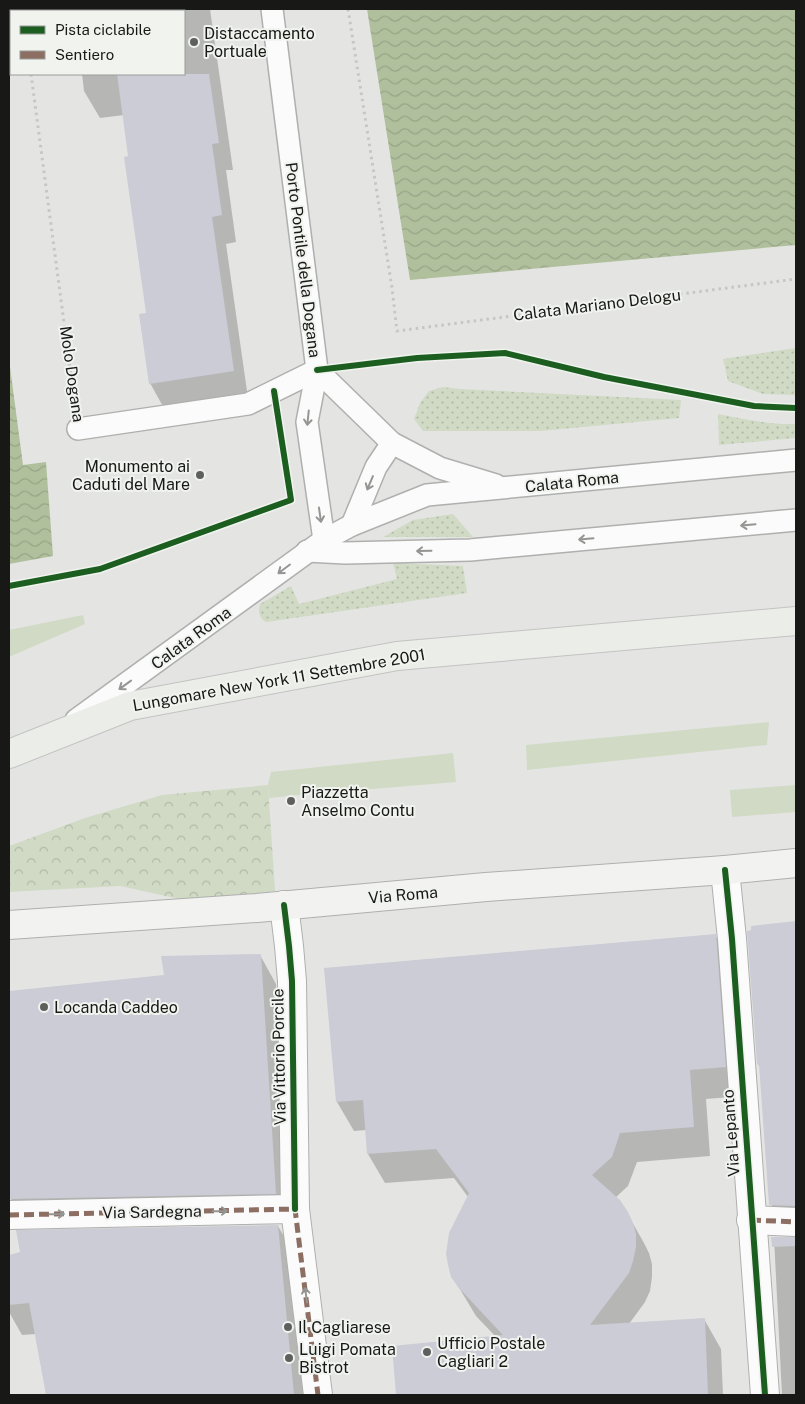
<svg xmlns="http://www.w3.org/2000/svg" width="805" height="1404" viewBox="0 0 805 1404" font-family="'Public Sans',sans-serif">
	<defs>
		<pattern id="grass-dots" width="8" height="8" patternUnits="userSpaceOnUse" patternTransform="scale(1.25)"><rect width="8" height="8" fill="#d0dac5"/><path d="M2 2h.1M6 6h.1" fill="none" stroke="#b2baa8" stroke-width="1.8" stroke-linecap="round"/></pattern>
		<pattern id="park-crowns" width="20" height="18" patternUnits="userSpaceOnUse" patternTransform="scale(1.25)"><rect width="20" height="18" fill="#d0dac5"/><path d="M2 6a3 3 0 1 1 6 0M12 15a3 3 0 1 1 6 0" fill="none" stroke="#b2baa8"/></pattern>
		<pattern id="water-waves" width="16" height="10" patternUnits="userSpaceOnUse" patternTransform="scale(1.25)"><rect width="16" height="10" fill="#b0c09d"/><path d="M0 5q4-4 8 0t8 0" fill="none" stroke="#97a486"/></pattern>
	</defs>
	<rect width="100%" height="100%" fill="#e4e5e3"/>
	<g fill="url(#grass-dots)">
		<path d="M796,348v47l-33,-1 -35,-13 -5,-22z"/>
		<path d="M443,387l16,2 222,11 -2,18 -139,13h-117l-9,-12 6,-16 9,-12z"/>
		<path d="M718,414c26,5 52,11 78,10v14l-77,7z"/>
		<path d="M453,514l20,23h-90l30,-17z"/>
		<path d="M393,563l70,3 4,27 -201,29c-7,-4 -8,-10 -6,-18l31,-18 8,18 98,-25z"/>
	</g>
	<path fill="url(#park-crowns)" d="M268,785l7,106 -82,11 -73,-16 -111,6v-46l76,-28 77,-23z"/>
	<g fill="#d0dac5">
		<path d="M83,615l2,9 -76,33v-27z"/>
		<path d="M769,722l-2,23 -240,25 -1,-25z"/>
		<path d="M453,753l3,29 -95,8 -24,1 -68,7 -1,-13 3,-13z"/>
		<path d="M796,785v27l-64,5 -2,-27z"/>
	</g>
	<g fill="url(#water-waves)">
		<path d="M367,9h429v236l-386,35z"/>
		<path d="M9,359l14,106 23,-3 7,94 -44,8z"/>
	</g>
	<g fill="#0003">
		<path d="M73,9h137l23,161h-7l10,72 -10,2 22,154 -83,12 -15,-27 -2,-69 -24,-199 -24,3 -16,-27 -2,-17h102v-63h-111z"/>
		<path d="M796,923v312l-9,-3 -17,-30 -9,-133 -3,-5 -10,-132h4v-5z"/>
		<path d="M715,935l17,29 10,132 -36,3 4,57 -73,6 -9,24 -13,12 12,15 17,30 5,10 3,11v13l-2,14 -5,11 -16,22 75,-5 17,30 2,46h-326l-3,-47 102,-11 -20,-21 -24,-40 16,-79 -14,-19 -69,5 -17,-29 -2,-24 -12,1 -17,-29z"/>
		<path d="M260,955l16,29 16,238 -265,6 -16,-29 -2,-10v-197l157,-16z"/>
		<path d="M278,1226l17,30 12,139h-260l-11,-61 -14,1 -13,-23v-56l12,-3z"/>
		<path d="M774,1238l22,1v156h-14z"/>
	</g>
	<g fill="#cbccd5">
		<path d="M117,74h92l10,69 -7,1 10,71 -10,2 22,154 -85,13 -10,-70 7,-1 -22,-156 4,-1z"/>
		<path d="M796,921v285l-27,-1 -10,-141h-2l-10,-133 4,-1v-4z"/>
		<path d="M716,934l10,133 -36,3 4,57 -74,6 -8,24 -20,18 28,25 8,12 5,11 3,11v13l-3,14 -4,12 -39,52 115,-7 3,77h-312l-4,-49 111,-11 -45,-48 -7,-10 -3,-12 -2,-11 3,-21 20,-40 -33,-44 -69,5 -4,-54 -27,2 -12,-134z"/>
		<path d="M261,954l15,240 -267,5v-208l155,-16 -3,-19z"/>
		<path d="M278,1225l16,170h-248l-17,-92 -20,2v-50l11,-3 -4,-22z"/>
		<path d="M771,1237h25v9l-24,1z"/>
	</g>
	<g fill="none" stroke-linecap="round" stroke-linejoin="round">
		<g stroke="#afb0ae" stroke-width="24">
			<g id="lane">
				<path d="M272,9l45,361 -10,52 17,118"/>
				<path d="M317,370l75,73 48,25 56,17"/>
				<path d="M78,429l170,-25 69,-34"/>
				<path d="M352,525l24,-58 16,-24"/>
				<path d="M307,551l38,2 125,-3 326,-30"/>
				<path d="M76,720l248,-180 28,-15 75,-30 369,-35"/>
			</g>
		</g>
		<g stroke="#afb0ae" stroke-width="30">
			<g id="street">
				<path d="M725,870l7,69 33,456"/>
				<path d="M284,905l5,41 3,35 3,228 23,186"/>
				<path d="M9,1215l286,-6"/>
				<path d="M751,1220l45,2"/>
			</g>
		</g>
		<g stroke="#afb0ae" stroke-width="30">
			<path id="secondary" d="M9,925l248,-17 229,-21 239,-17 71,-7"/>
		</g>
		<g stroke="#c3c3c2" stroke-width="30">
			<path id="primary" d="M9,754l121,-48 267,-50 399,-35"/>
		</g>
		<g stroke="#c5c6c5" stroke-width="3" stroke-dasharray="2.5 4" stroke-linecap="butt">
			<path d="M23,9v2"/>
			<path d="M348,9l44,279 5,43 399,-52"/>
			<path d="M31,74l43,324"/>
		</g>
		<use href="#lane" stroke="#fbfbfb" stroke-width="21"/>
		<use href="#street" stroke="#fbfbfb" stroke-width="28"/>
		<use href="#secondary" stroke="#f2f3f1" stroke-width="28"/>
		<use href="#primary" stroke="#ebede8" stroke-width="28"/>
		<g stroke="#8d6e63" stroke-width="5" stroke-dasharray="10 5" stroke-linecap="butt">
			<path d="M9,1215l286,-6 23,186"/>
			<path d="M751,1220l45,2"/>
		</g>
		<g stroke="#f1f3ef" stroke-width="9">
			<g id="cycleway">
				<path d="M317,370l100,-12 88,-5 99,24 150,29 42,2"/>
				<path d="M9,586l91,-17 191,-69 -17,-109"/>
				<path d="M725,870l7,69 33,456"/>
				<path d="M284,905l5,41 3,35 3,228"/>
			</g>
		</g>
		<use href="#cycleway" stroke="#1b5e20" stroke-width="6"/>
	</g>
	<defs><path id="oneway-shaft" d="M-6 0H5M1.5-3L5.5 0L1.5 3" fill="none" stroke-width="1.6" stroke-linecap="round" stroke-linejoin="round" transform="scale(1.25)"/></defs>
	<g stroke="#959594">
		<use href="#oneway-shaft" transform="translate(308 418) rotate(96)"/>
		<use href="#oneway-shaft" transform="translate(370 483) rotate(113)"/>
		<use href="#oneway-shaft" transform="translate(320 515) rotate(82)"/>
		<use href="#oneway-shaft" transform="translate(748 525) rotate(175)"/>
		<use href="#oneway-shaft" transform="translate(586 539) rotate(175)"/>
		<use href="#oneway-shaft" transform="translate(424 551) rotate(179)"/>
		<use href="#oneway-shaft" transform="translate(284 569) rotate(143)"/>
		<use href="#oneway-shaft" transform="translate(125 685) rotate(144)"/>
		<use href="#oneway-shaft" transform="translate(220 1211) rotate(-1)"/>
		<use href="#oneway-shaft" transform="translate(57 1214) rotate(-1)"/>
		<use href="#oneway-shaft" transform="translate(306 1295) rotate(-97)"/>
	</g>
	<g fill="#5f605e" stroke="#f1f3ef" stroke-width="2">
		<circle cx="194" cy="42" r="5"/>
		<circle cx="200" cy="475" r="5"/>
		<circle cx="291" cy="801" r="5"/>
		<circle cx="44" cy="1007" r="5"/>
		<circle cx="288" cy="1327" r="5"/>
		<circle cx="427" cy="1352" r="5"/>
		<circle cx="289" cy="1358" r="5"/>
	</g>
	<g text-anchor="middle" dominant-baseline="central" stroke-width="4" stroke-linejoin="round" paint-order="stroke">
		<g font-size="16" fill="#181917" stroke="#f1f3ef" text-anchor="start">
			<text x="204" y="33">Distaccamento<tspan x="204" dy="18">Portuale</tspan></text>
			<text x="190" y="466" text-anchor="end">Monumento ai<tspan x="190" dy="18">Caduti del Mare</tspan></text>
			<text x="301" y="792">Piazzetta<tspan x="301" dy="18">Anselmo Contu</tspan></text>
			<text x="54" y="1007">Locanda Caddeo</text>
			<text x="298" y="1327">Il Cagliarese</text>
			<text x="437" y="1343">Ufficio Postale<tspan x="437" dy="18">Cagliari 2</tspan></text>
			<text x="299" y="1349">Luigi Pomata<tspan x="299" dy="18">Bistrot</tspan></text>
		</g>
		<g font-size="16" fill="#181917" stroke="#f1f3ef">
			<text transform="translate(303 260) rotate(83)">Porto Pontile della Dogana</text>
			<text transform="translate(597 305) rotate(-7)">Calata Mariano Delogu</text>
			<text transform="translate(72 374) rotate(82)">Molo Dogana</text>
			<text transform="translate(572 482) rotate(-6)">Calata Roma</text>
			<text transform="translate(191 638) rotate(-36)">Calata Roma</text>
			<text transform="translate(279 680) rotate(-10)">Lungomare New York 11 Settembre 2001</text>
			<text transform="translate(403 895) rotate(-5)">Via Roma</text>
			<text transform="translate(279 1057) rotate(-91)">Via Vittorio Porcile</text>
			<text transform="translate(731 1133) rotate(-94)">Via Lepanto</text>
			<text transform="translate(152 1212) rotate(-1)">Via Sardegna</text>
		</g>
	</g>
	<rect width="805" height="1404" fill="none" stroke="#181917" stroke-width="20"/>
	<rect x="10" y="10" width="175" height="65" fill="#f1f3ef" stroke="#9a9c99"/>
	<rect x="20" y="26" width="25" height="8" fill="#1b5e20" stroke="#9a9c99"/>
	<text x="55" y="35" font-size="15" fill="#181917">Pista ciclabile</text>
	<rect x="20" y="51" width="25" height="8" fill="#8d6e63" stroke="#9a9c99"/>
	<text x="55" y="60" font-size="15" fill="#181917">Sentiero</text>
</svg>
